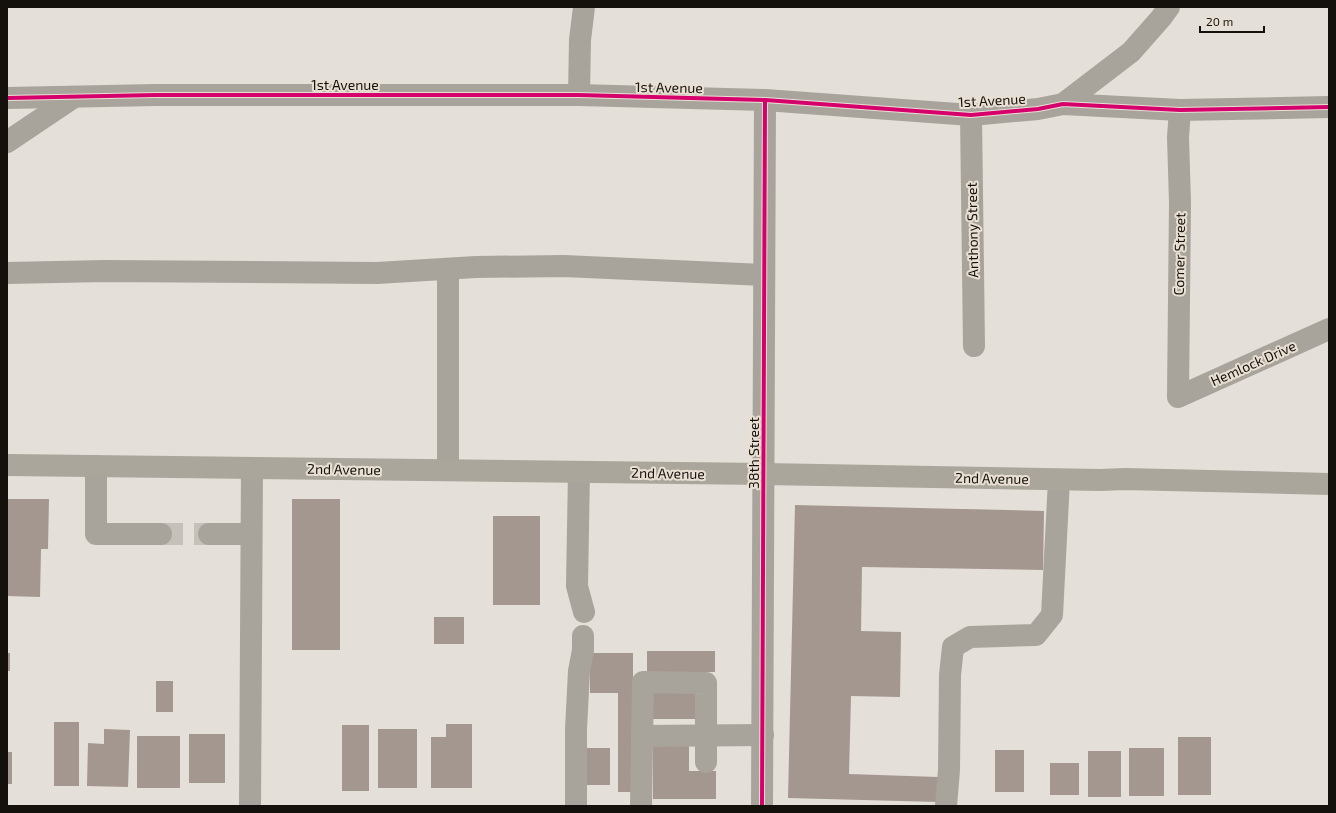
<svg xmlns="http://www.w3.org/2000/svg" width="1336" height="813" viewBox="0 0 1336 813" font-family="'Exo 2',sans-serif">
	<rect width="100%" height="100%" fill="#e4dfd8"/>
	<g fill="#a4978f">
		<path d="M7,499h42l-1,50h-7l-1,48 -33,-1z"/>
		<rect x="292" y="499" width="48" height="151"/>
		<path d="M795,505l249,6 -1,59 -181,-3 -1,64 40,1 -1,65 -49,-1 -2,78 89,3v25l-150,-4z"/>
		<rect x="493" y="516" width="47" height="89"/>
		<rect x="434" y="617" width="30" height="27"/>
		<rect x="647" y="651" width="68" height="21"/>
		<rect x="7" y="653" width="3" height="18"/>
		<path d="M590,653h43v139h-15v-99h-28z"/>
		<rect x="156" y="681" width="17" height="31"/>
		<rect x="653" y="690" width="43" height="29"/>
		<rect x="54" y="722" width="25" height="64"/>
		<path d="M446,724h26v64h-41v-51h15z"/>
		<rect x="342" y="725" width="27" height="66"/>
		<path d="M104,729l26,1 -2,57 -41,-1 1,-43 16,1z"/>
		<rect x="378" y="729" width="39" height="59"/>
		<rect x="189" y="734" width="36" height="49"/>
		<rect x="137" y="736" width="43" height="52"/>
		<rect x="1178" y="737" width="33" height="58"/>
		<path d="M653,746h36v25h27v28h-63z"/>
		<rect x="582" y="748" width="28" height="37"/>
		<rect x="1129" y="748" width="35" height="48"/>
		<rect x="995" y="750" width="29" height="42"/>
		<rect x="1088" y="751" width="33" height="46"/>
		<rect x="7" y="752" width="5" height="32"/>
		<rect x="1050" y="763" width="29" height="32"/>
	</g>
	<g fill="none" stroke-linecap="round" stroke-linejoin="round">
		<path stroke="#c5c0b9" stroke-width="22" stroke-dasharray="22 11" stroke-linecap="butt" d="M161,534h48"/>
		<g stroke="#a8a49c" stroke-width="22">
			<path d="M579,95l1,-55 4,-33"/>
			<path d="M7,98l149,-3h423l186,5 206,15 67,-6 25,-5 117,6 149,-3"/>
			<path d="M1063,104l68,-52 30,-34 8,-11"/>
			<path d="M1180,110l-2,27 2,66 -2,194 151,-68"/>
			<path d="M971,115l3,231"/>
			<path d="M7,142l67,-45"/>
			<path d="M448,269v201"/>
			<path d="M7,273l98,-2 272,2 99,-6 88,-1 200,9"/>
			<path d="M96,466v68h65"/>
			<path d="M579,472l-2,114 7,26"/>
			<path d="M209,534h42"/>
			<path d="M642,736l121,-1"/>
			<path d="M250,806l2,-338"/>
			<path d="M576,806v-77l3,-58 4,-21v-14"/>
			<path d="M641,806l2,-124 63,1v79"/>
			<path d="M762,806l3,-706"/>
			<path d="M946,806l3,-36 1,-95 3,-28 17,-10 66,-2 16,-20 7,-135"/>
		</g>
		<path stroke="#aaa69c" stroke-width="22" d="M7,465l757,9 336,6 25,-1 204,5"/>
		<g stroke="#e9e0d3" stroke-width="6">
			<g id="cycleway">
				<path d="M7,98l149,-3h423l186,5 206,15 67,-6 25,-5 117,6 149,-3"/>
				<path d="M762,806l3,-706"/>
			</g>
		</g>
		<use href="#cycleway" stroke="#d6006c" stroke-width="4"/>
	</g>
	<g text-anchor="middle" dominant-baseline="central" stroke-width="4" stroke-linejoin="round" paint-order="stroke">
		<g font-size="14" fill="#14110c" stroke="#e9e0d3">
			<text x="345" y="84">1st Avenue</text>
			<text transform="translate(669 87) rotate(1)">1st Avenue</text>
			<text transform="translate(992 100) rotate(-3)">1st Avenue</text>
			<text transform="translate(972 230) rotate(-91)">Anthony Street</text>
			<text transform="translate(1179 254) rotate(-89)">Comer Street</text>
			<text transform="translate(1253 363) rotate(-24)">Hemlock Drive</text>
			<text transform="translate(753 453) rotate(-90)">38th Street</text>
			<text transform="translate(344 469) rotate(1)">2nd Avenue</text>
			<text transform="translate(668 473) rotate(1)">2nd Avenue</text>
			<text transform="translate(992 478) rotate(1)">2nd Avenue</text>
		</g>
	</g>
	<rect width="1336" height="813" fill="none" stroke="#14110c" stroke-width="16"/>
	<path d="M1200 26v6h64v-6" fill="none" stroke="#14110c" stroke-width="2"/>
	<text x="1206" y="26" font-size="12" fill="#14110c" stroke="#e9e0d3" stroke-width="3" paint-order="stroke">20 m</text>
</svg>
